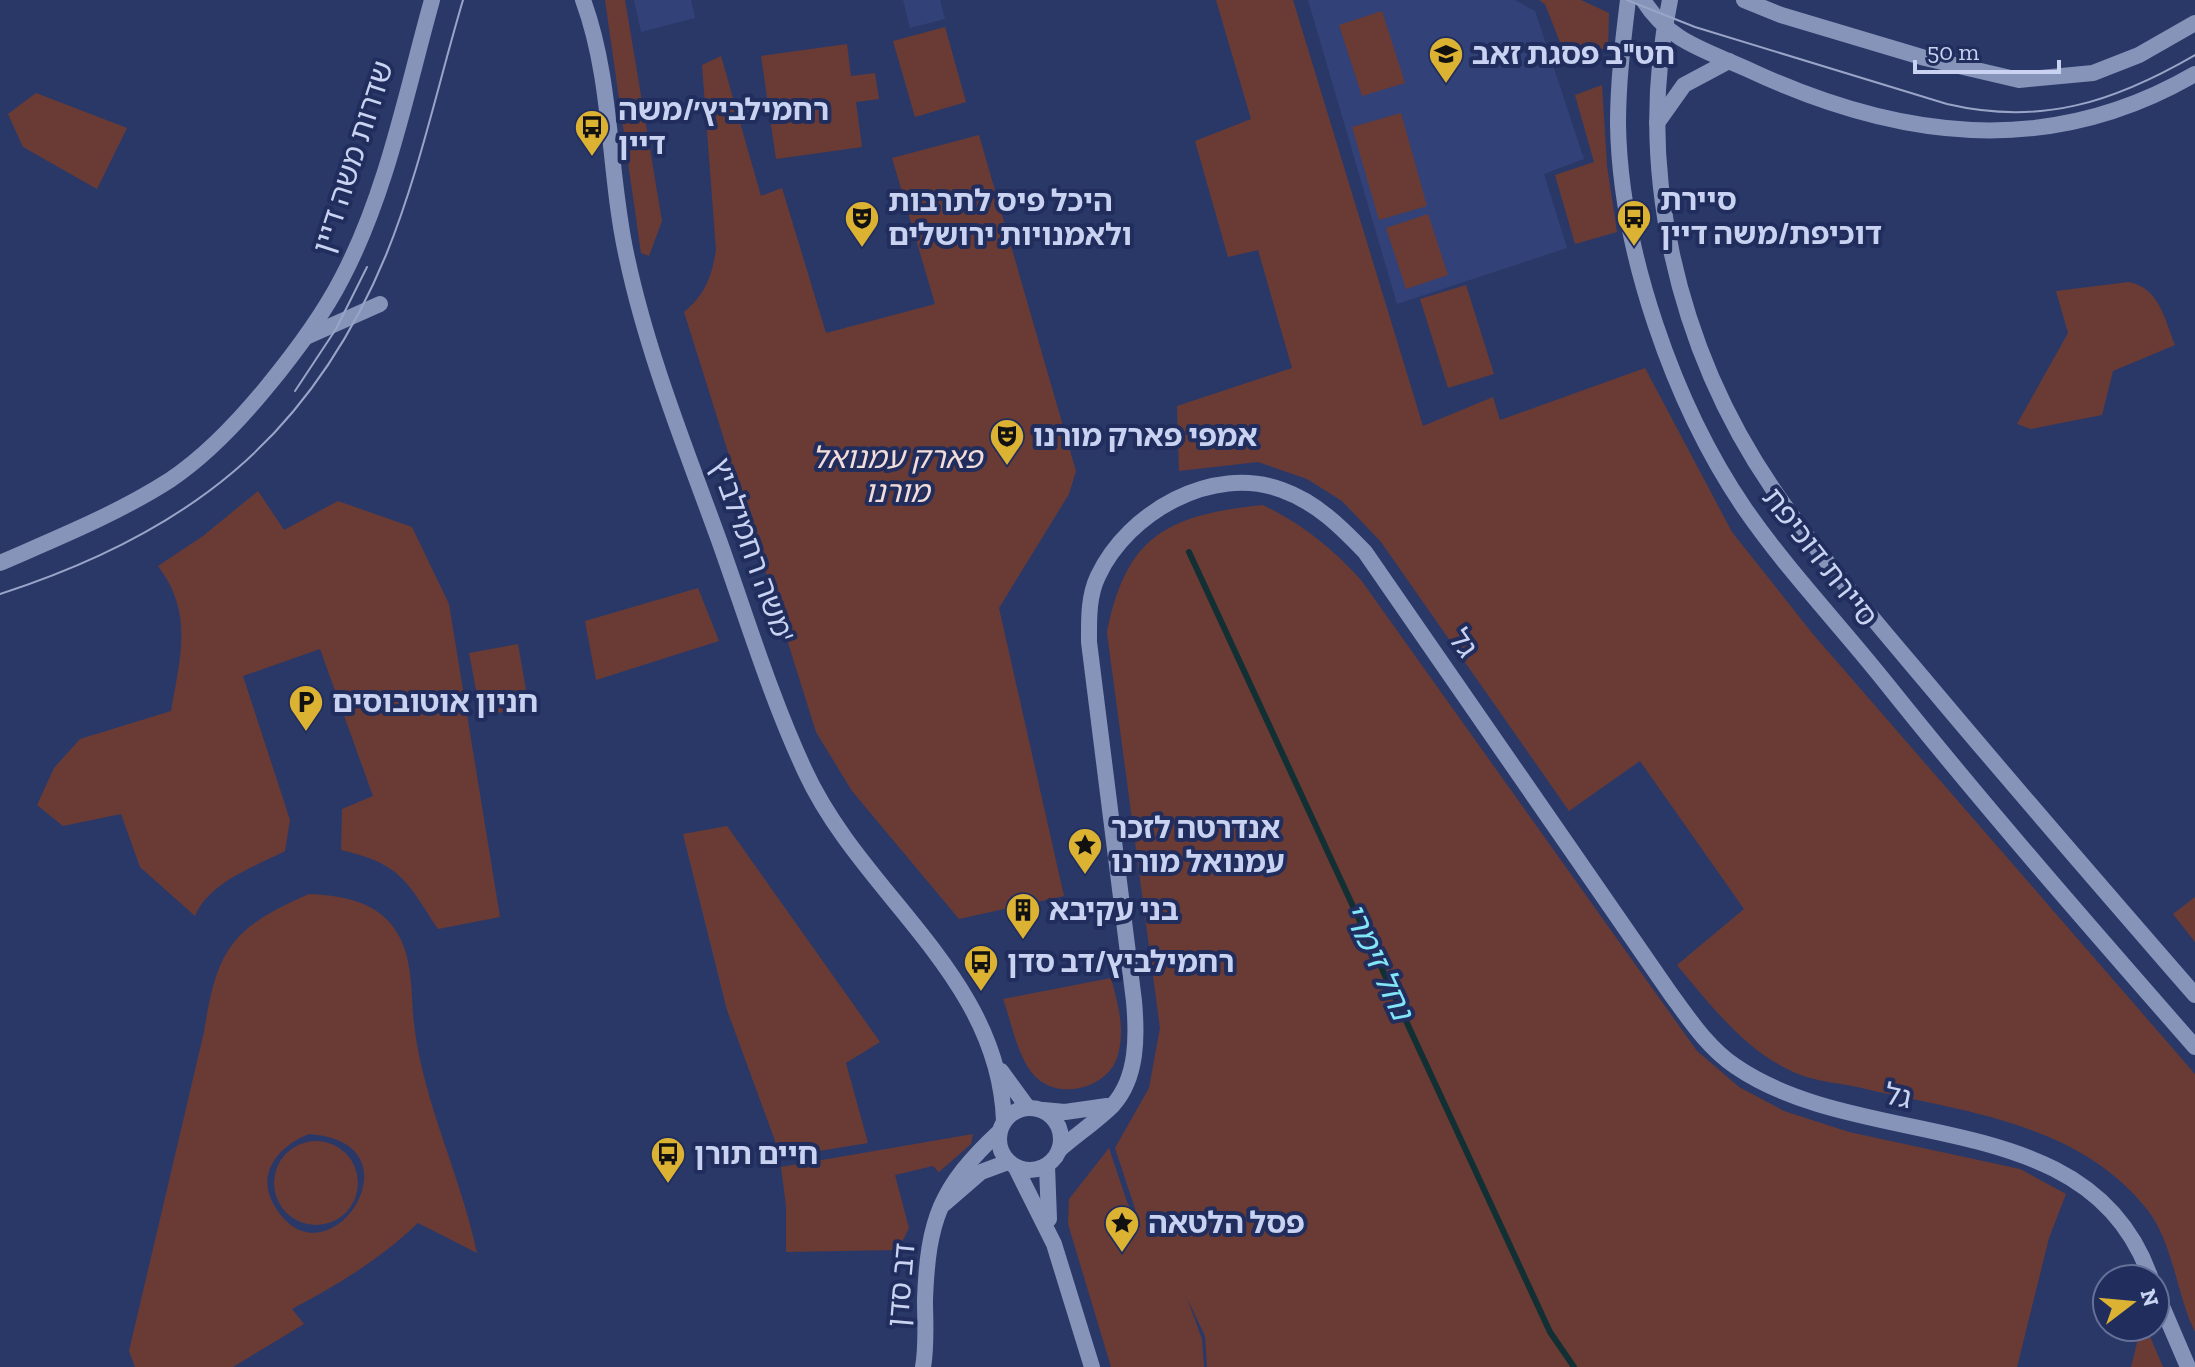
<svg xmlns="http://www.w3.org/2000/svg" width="2195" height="1367" viewBox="0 0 2195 1367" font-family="'Zilla Slab','Noto Sans Hebrew',serif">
	<rect width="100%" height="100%" fill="#2a3868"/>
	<g fill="#324178">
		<path d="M634,0h57l4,18 -54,14z"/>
		<path d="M903,0h37l5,19 -35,9z"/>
		<path d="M1308,0h207l20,11 49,148 -40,15 23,74 -170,56z"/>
	</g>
	<g fill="#6a3b34" fill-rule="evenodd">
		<path d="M605,0h20l37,221 -13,35 -8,-3z"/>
		<path d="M1216,0h77l130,426 70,-29 7,23 145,-52 87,164 80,101 383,441v258c-19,-38 -21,-89 -49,-124 -70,-87 -187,-97 -289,-121 -19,-4 -41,-6 -59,-13 -51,-21 -87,-68 -121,-109l67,-56 -104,-148 -71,50 -188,-269 -39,-41 -35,-22 -49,-17 -79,9 -2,-65 115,-38 -34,-118 -30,7 -33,-116 56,-22z"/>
		<path d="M1539,0h42l28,13 -1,35 -43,7 -20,-51z"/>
		<path d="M1382,11l23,72 -43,13 -23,-71z"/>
		<path d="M945,27l21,75 -51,15 -22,-76z"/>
		<path d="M847,44l4,32 24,-3 4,26 -23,3 6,45 -86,12 -15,-103z"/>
		<path d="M721,56l40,140 21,-8 44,145 109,-29 -43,-146 87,-23 97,336 -7,23 -70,114 65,288 -105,23 -107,-128 -36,-59 -132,-420c21,-17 28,-36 32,-62l-14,-185z"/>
		<path d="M1602,85l5,81 10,66 -42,12 -20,-69 39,-13 -19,-67z"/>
		<path d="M36,93l91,35 -30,61 -74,-42 -15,-33z"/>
		<path d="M1401,113l26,93 -48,14 -27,-93z"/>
		<path d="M1428,214l20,61 -42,14 -20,-61z"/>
		<path d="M2129,282c31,7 35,36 46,63l-62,26 -11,44 -71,14 -14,-5 51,-91 -12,-42z"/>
		<path d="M1466,285l28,89 -46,14 -28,-89z"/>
		<path d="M258,491l26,39 54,-29 74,26 37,77 51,313 -62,12c-32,-49 -37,-65 -97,-79l1,-41 31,-13 -53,-147 -77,27 47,144 -5,31c-31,16 -76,31 -90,65l-55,-49 -19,-53 -58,12 -26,-21 17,-37 26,-29 91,-28c9,-53 23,-98 -13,-145l45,-30z"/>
		<path d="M1263,505c40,20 68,42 98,75l336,471 42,36 45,24 65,21 171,37 46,25 -17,44 -32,129h-810l-2,-31 -18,-38 15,41 2,28h-93l-43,-143 1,-25 40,-51 18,54 15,28 -27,-82 34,-60 11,-60 -53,-395c19,-98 61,-118 156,-128z"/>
		<path d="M698,588l21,53 -123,39 -11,-59z"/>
		<path d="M518,644l11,63 -48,9 -12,-63z"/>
		<path d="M727,826l153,216 -34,21 22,80 -87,14 -54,-147 -44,-176z"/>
		<path d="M309,894c24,1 55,5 74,22 32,28 27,71 31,108 9,78 47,152 63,229l-59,-30c-39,37 -79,61 -126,86l12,15 -71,43h-98l-6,-16 75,-319c13,-83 27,-104 105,-138zM309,1134c119,8 16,160 -35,71 -19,-32 6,-60 35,-71z"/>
		<path d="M2195,897v45l-22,-28z"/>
		<path d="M1111,978c7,26 15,52 6,80 -10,29 -55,42 -79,21 -20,-17 -26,-56 -35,-80z"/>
		<path d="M973,1134l-2,10 -32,28 -6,-6 -38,9 14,53 -11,22 -112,2v-46l-5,-39z"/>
		<circle cx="316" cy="1183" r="42"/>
		<path d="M2141,1327h5l17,40h-32z"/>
	</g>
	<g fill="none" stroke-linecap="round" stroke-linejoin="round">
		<path stroke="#123034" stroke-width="6" d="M1189,552l361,780 24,35"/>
		<g stroke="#8794ba" stroke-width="16">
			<path d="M583,0c30,81 25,174 44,258 21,98 59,191 93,285 27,76 51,155 85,228 57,124 194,204 199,350"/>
			<path d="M1628,0c-5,41 -10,82 -10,124 2,126 56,281 127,385 43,62 94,115 141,174 99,124 204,244 309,364"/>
			<path d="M1643,0c27,42 60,49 104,69 149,70 300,91 448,5"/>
			<path d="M1670,0c-36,167 7,348 103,489 50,73 109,140 166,208 84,100 170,199 256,298"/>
			<path d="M1744,0l37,15 144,43 94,22 74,-7 46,-18 56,-32"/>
			<path d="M1657,123l27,-38 45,-24"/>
			<path d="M306,337l74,-33"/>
			<path d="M0,563c57,-25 117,-49 170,-83 36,-24 68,-58 96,-92 28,-34 56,-71 76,-110 45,-86 64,-185 90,-278"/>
			<path d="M1001,1071l27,37"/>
			<circle cx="1030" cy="1139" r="31"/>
			<path d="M1043,1110l22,2 42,-6"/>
			<path d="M1059,1150c17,-15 38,-29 54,-45 25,-28 24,-70 21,-104l-45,-359c0,-22 -1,-45 9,-66 30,-64 115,-112 184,-86 34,12 59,37 83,62l305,441c19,26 38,55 65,73 129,89 355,35 416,213"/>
			<path d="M1047,1166l2,53"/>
			<path d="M1016,1168l38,76 38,123"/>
			<path d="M944,1204l37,-32 27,-10"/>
			<path d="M2155,1290l33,77"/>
			<path d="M923,1367c4,-22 2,-45 2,-68 3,-79 15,-112 74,-167"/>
		</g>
		<g stroke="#99a4c7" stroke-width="2">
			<path d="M1627,0l68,27 252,77c94,22 167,-2 248,-49"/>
			<path d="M295,391l41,-62 31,-62"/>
			<path d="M0,594c186,-60 310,-155 386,-339 33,-81 52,-171 77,-255"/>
		</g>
	</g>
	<defs>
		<g id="school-pin" transform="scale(1.8)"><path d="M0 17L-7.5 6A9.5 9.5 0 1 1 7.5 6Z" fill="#dcb233" stroke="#212e5d"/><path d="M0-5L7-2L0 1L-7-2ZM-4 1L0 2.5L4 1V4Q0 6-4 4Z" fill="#111"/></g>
		<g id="bus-pin" transform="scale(1.8)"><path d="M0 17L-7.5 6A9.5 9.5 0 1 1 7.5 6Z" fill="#dcb233" stroke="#212e5d"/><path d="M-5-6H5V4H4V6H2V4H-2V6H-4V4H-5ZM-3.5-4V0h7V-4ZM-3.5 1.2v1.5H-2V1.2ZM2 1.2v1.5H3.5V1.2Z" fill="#111"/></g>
		<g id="theatre-pin" transform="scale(1.8)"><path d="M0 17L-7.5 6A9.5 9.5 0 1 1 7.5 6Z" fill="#dcb233" stroke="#212e5d"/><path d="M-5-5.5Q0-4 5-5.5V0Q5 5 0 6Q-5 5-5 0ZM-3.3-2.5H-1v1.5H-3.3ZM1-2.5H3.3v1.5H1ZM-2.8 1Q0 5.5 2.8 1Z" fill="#111"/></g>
		<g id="parking-pin" transform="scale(1.8)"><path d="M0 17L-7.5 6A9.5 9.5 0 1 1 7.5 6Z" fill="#dcb233" stroke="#212e5d"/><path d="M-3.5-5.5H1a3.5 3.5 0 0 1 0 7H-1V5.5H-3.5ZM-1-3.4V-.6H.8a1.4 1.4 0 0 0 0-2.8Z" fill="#111"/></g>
		<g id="sight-pin" transform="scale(1.8)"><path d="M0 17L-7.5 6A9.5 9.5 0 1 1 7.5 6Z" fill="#dcb233" stroke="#212e5d"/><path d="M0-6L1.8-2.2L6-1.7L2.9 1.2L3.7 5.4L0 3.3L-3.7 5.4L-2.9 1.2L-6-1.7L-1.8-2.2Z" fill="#111"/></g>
		<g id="building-pin" transform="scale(1.8)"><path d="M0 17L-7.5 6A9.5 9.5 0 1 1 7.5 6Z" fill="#dcb233" stroke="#212e5d"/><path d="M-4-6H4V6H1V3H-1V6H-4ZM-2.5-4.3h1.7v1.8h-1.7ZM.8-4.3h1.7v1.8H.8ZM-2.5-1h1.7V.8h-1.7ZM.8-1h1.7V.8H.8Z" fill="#111"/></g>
	</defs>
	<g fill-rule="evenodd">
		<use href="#school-pin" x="1446" y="54"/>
		<use href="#bus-pin" x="592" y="127"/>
		<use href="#bus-pin" x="1634" y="217"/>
		<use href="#theatre-pin" x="862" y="218"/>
		<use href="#theatre-pin" x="1007" y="436"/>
		<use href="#parking-pin" x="306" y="702"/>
		<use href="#sight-pin" x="1085" y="845"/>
		<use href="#building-pin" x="1023" y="910"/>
		<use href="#bus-pin" x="981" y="962"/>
		<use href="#bus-pin" x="668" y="1154"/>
		<use href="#sight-pin" x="1122" y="1223"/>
	</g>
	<g text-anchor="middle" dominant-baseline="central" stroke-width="8" stroke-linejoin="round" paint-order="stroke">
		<g font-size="30" font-weight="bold" fill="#c9d3f1" stroke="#212e5d" text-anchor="start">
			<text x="1472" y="54">חט"ב פסגת זאב</text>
			<text x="618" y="110">רחמילביץ׳/משה<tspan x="618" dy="34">דיין</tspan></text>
			<text x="1660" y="200">סיירת<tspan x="1660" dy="34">דוכיפת/משה דיין</tspan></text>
			<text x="888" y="201">היכל פיס לתרבות<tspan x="888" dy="34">ולאמנויות ירושלים</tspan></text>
			<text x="1033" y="436">אמפי פארק מורנו</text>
			<text x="332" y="702">חניון אוטובוסים</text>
			<text x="1111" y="828">אנדרטה לזכר<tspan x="1111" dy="34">עמנואל מורנו</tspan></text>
			<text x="1049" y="910">בני עקיבא</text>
			<text x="1007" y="962">רחמילביץ/דב סדן</text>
			<text x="694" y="1154">חיים תורן</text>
			<text x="1148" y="1223">פסל הלטאה</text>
		</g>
		<g font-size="30" fill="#c9d3f1" stroke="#212e5d">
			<text transform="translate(353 157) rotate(-72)">שדרות משה דיין</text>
			<text transform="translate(752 550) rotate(70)">משה רחמילביץ'</text>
			<text transform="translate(1820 557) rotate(52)">סיירת דוכיפת</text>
			<text transform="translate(1463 643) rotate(55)">גל</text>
			<text transform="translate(1898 1096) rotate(12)">גל</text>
			<text transform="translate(901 1285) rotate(-85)">דב סדן</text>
		</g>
		<g font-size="30" font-style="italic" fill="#f3ddda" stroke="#212e5d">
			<text x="897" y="458">פארק עמנואל<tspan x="897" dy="34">מורנו</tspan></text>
		</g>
		<g font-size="32" font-style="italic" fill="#82e6f7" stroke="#212e5d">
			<text transform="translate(1378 961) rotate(65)">נחל זימרי</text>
		</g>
	</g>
	<g transform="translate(2131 1303) rotate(74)"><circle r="38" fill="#212e5d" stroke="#647098" stroke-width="2"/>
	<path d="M0-6L14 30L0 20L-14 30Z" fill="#dcb233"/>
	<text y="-12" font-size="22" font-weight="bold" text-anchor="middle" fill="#c9d3f1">N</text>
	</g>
	<path d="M1915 60v12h144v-12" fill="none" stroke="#c9d3f1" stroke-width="4"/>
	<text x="1927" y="60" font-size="24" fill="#c9d3f1" stroke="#212e5d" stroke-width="6" paint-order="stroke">50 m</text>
</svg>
